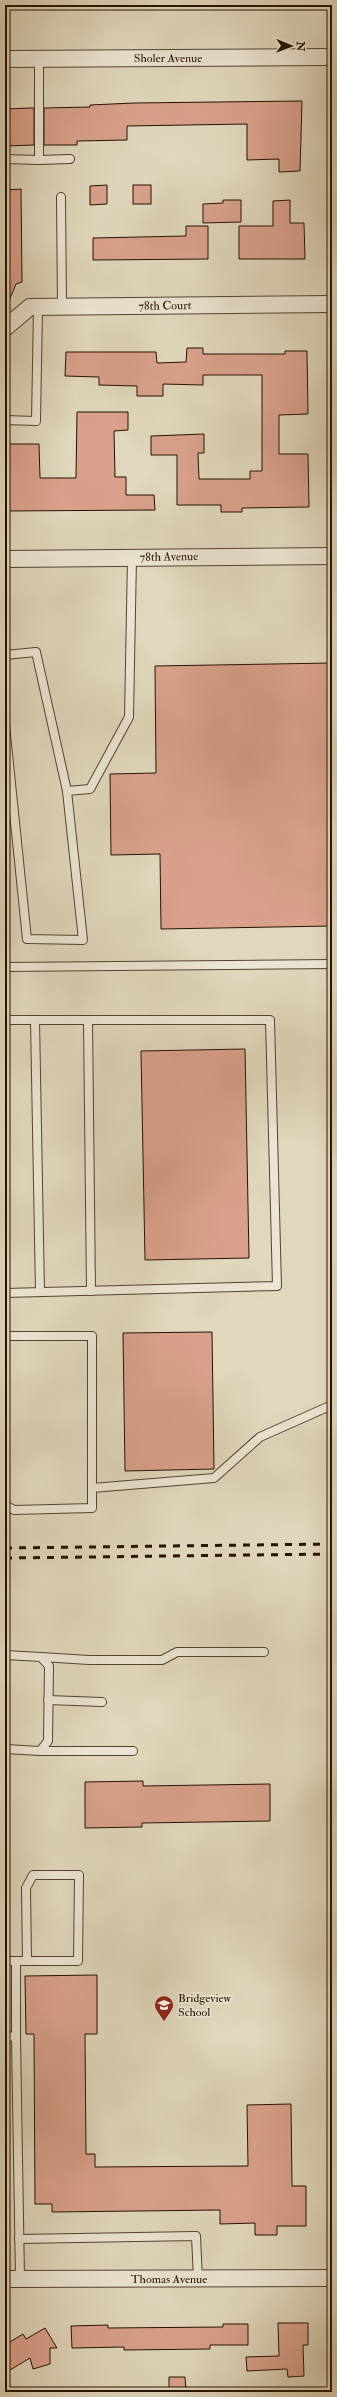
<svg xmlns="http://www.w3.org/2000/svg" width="337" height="2397" viewBox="0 0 337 2397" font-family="'IM FELL Double Pica',serif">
	<rect width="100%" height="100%" fill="#e0d7bc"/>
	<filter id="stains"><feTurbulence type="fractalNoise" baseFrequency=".005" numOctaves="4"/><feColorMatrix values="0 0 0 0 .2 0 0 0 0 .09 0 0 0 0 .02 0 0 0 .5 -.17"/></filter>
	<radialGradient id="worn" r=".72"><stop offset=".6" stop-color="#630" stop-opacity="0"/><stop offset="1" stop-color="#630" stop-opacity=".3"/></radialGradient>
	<g fill="#d9a18b" stroke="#261100">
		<path d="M302,101l-2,70 -21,1v-13l-32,1v-36l-120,2v14l-50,1v4h-33v-37l46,-1v-2l44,-2z"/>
		<path d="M30,108h4v37l-29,1v-37z"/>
		<path d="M107,185v19l-17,1v-19z"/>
		<rect x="133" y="185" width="18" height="19"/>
		<path d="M21,189l1,93 -6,2 -11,26v-120z"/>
		<path d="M223,200h18v22l-38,1v-19l20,-1z"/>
		<path d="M290,200v23h14l1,36h-66v-33h34v-25z"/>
		<path d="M186,226h22v33l-115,1v-22l93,-2z"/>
		<path d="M187,348h16v6h82v-3h22l1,63 -29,1v39h29l1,53 -67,1v4h-21v-7h-44v-50h-26v-19l53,-2v19h-6l1,26h51v-8h12v-96h-59v10l-40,-1v12h-26v-10l-38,-1v-8l-34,-1 1,-24h90l1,11 29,-1z"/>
		<path d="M77,412h51v18l-14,1 1,46h11v18h28l1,15 -150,1v-67h34l1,34h36z"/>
		<path d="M332,663v263l-171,3 -1,-75 -49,1 -1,-81 46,-1 -1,-107z"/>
		<path d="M245,1049l4,209 -104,2 -4,-209z"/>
		<path d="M212,1332l2,137 -89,2 -2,-138z"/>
		<path d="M143,1781v5l127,-2v37l-128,2v4l-57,1v-46z"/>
		<path d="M97,1975v59h-12l1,120h9v13l153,-1 -1,-61 44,-1 1,82h14v40h-29v9h-22v-12l-35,1v-14l-168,2v-8h-17l-1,-170h-8l-1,-58z"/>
		<path d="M278,2323h30v22h-5l1,31 -16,1 -1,-8 -40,2 -1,-14 33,-1z"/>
		<path d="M223,2324h25v21h-38v4l-86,1v-3l-52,1 -1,-22 37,-1v3l115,-1z"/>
		<path d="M45,2328l12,20h-7v16l-17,5 -3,-11 -25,15v-28l18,-11 3,5z"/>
		<path d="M169,2377h16l1,13 -17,1z"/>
	</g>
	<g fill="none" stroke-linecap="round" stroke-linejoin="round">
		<g stroke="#54422f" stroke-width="10">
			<g id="lane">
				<path d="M39,59v101l31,-1"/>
				<path d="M5,159l34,1"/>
				<path d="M61,197l1,110"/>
				<path d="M5,420l31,1 2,-114"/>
				<path d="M5,655l31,-3 31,139"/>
				<path d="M5,725l22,214 56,1 -16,-149 23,-2 39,-72 3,-160"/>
				<path d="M5,967l327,-3"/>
				<path d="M5,1020h265l7,266 -272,7"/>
				<path d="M35,1020l5,272"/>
				<path d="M88,1020l3,271"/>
				<path d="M5,1336h87v172l-78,2 -9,-5"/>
				<path d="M92,1488l122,-10 46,-41 72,-32"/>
				<path d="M5,1655l36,2 8,9 -1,75 -8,10 -35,-2"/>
				<path d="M41,1657l48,3h73l15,-8h87"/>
				<path d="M48,1700l54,2"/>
				<path d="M40,1751h93"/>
				<path d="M5,1961h11v76l-11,-1"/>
				<path d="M16,1961h62l1,-86h-46l-7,13 1,73"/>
				<path d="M16,2037l4,242"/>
				<path d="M19,2239l177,-3 2,44"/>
			</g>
		</g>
		<g stroke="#54422f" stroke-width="18">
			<g id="street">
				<path d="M5,59l327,-2"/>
				<path d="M5,328l25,-21 302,-3"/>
				<path d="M5,559l327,-3"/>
				<path d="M5,2279l327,-1"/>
			</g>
		</g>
		<use href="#lane" stroke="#ebe5d3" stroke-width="8"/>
		<use href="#street" stroke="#ebe5d3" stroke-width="16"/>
		<g stroke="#261100" stroke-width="3" stroke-dasharray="7 7" stroke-linecap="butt">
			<path d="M5,1548l327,-4"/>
			<path d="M5,1558l327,-4"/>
		</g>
	</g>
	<defs>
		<g id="school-pin" transform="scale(1)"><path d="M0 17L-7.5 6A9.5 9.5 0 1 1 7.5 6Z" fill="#8f2418" stroke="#ebe5d3"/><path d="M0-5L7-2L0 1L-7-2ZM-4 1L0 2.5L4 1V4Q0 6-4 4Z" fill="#fff"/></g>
	</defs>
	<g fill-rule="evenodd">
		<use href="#school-pin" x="164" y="2005"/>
	</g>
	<g text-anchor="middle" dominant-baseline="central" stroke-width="3.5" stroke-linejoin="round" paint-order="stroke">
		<g font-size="12" fill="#261100" stroke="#ebe5d3">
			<text x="168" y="58">Sholer Avenue</text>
			<text transform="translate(165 306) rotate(-1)">78th Court</text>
			<text transform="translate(169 557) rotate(-1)">78th Avenue</text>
			<text x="169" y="2279">Thomas Avenue</text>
		</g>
		<g font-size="12" fill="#261100" stroke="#ebe5d3" text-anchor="start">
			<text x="178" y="1998">Bridgeview<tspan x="178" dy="14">School</tspan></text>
		</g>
	</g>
	<rect width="337" height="2397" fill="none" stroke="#e0d7bc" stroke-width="20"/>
	<rect x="6" y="6" width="325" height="2385" fill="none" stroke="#261100" stroke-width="2"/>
	<rect x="10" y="10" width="317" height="2377" fill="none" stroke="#261100"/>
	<g transform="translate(291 46) rotate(91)" stroke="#ebe5d3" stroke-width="3" paint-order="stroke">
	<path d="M0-3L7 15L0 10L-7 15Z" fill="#261100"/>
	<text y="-6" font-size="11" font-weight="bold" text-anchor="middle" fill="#261100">N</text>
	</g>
	<rect width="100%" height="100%" filter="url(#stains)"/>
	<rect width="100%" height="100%" fill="url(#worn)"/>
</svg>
